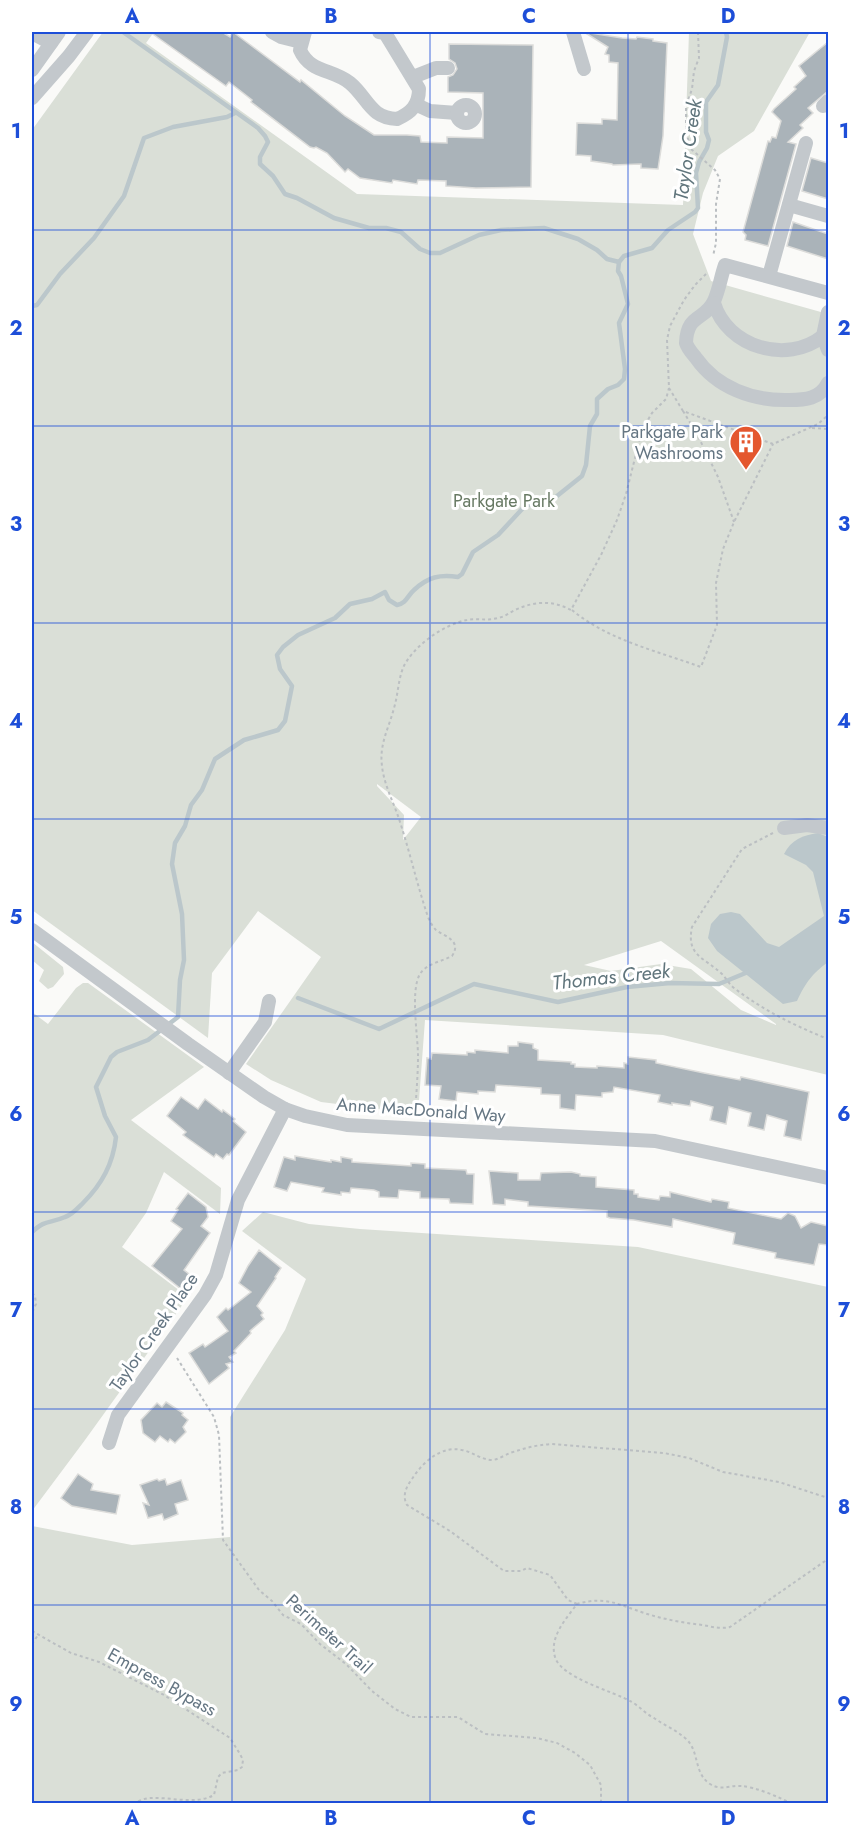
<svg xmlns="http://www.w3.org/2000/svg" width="860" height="1835" viewBox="0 0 860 1835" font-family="Jost,sans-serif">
	<rect width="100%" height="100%" fill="#fafaf8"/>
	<g fill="#dadfd7" fill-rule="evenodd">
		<path d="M103,32h51l-8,11 211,151 326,11 6,-173h121l-56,99 -36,25 -15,37 -10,41 18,47 117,33v761l-165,-40 -238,-15 -7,94 -97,-12 -50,-22 -25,-16 75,-107 -63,-46 -46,62 -4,65 -176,-128v-780zM377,784l44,33 -18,23 1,-25 -27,-29zM661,941l115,83v1l-35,-15 -50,-41 -30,-5 -50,7 -27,-6z"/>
		<path d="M32,942l31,25 1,7 -11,13 -5,2 -9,-8 5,-11 -12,-10z"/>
		<path d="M83,983h5l116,84 -73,53 90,68 -1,26 -56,-42 -18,41 -24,34 66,50 -103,143 -53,71v-499l16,12 28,-36z"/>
		<path d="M263,1212l46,12 51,5 278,18 190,40v516h-796v-277l100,19 98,-8v-120l55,-87 21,-51 -64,-48z"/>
	</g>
	<path fill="#bbc7cb" d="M818,833l10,4v125c-16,12 -22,20 -31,39l-14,3 -66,-53 -9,-13 3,-14 9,-10 11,-2 9,2 27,29 12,4 45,-31 -11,-44 -7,-7 -22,-11c7,-14 19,-19 34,-21z"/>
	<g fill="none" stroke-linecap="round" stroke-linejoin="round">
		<g stroke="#bbc7cb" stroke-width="4.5">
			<path d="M123,32l135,96 7,8 3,6 -8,15v7l13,12 12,18 12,4 37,20 35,10h17l15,4 19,17 10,4h10l39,-18 22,-5 43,-2 34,11 19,11 10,9 12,3"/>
			<path d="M32,306l5,-1 23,-31 34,-36 30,-42 20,-58 29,-11 54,-10 8,-4"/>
			<path d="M298,998l81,31 95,-45 84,18 69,-15 43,-4 49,1 29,-12"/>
			<path d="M32,1232c14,-13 17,-8 33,-15 7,-2 13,-9 18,-14 19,-19 30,-39 33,-66l-11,-21 -9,-29 15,-30 6,-5 31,-12 30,-23 2,-37 4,-20 -2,-46 -10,-50 3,-21 10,-17 6,-21 11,-15 13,-31 29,-19 34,-10 7,-9 7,-35 -12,-17 -3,-14 6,-8 15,-12 37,-17 15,-14 22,-5 13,-7 4,8 8,5c10,-2 10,-9 17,-15 14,-13 26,-16 44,-13l4,-3 11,-22 25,-17 26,-28 12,-5 11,2 35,-28 4,-11 4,-39 7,-12v-15l11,-10 10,-4 6,-6 1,-10 -6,-46 9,-19 -7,-28 -3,-5 1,-9 5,-6 28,-8 16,-18 27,-18 3,-4 -2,-35 3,-11 8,-14 2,-8 -3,-8v-30l12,-17 9,-48 -1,-5"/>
		</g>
	</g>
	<g fill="#aab3b9" stroke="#dcdcda" stroke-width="1.5">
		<path d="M150,32h72l8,5 3,-5 67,50 1,-2 44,36 29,19h33l13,1 1,6 26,1v-6l36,1v-45l-35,-1v-15l5,-2 4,-6 -2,-6 -6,-4v-15l84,1 -2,142 -55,1 -30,-2v-5l-28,-1 -1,4 -24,-4 -1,3 -32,-5 -12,-9 -3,3 -18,-19 -11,-6 -2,1 -4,-1 -59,-45 1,-2 -23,-18 -3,4z"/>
		<path d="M584,32l38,6 14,1 1,-2 16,2v2l14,2 -4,93 -5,33 -17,-1v-4l-28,1 -1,-1 -21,-3v-5l-15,-1 1,-32 25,1v-5l15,1 1,-57 -9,-1v-7l-4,-1 3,-7z"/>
		<path d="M828,42v49l-20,17 5,5 -13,12 3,3 -15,14 8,2 -28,102 -23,-6 1,-5 -3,-3 25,-91 2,1 2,-5 4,1 5,-17 -9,-9 2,-3 22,-20 -2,-2 12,-11 -7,-10z"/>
		<path d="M811,158l17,5v36l-26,-8z"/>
		<path d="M793,222l35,12v25l-41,-13z"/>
		<path d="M518,1042l15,2v4l5,2v10l33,2v2h4v3l22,1v-2l27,2v-5l4,1v-7l28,3v3l48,10 36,7 1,-3 68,15 -8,48 -17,-4 3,-15 -20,-6 -3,15 -16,-4 3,-13 -22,-6 -3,17 -16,-4 3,-13 -22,-6 -1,5 -18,-3v2l-14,-3 2,-7 -46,-8 -1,5 -11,1v4l-26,-2 -1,15 -15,-2v-13l-19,-1v-6l-45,-3 -1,7 -17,-1v3l-21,-2 -1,9 -17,-2 2,-13 -16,-1 2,-27 4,1 1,-6 35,2v-3l8,1v-3l33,3v-7h10z"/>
		<path d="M181,1097l17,12 7,-10 17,13 1,-2 12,9 -2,2 13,11 -17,23 -2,-1 -4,5 -7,-5 -2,3 -31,-22 3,-3 -19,-16z"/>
		<path d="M295,1156l36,6v-2l10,2v-5l11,2v3l59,4v-3l14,1v4l41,2 1,4h7l-1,30 -23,-1 -1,-4 -29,-1v-6l-21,-2 -1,8 -19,-1v-5l-5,-2 -23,-2 -1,5 -9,-1v3l-19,-3 2,-4 -33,-6 -4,9 -13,-4 10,-30 11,3z"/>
		<path d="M489,1171l29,2v7h22l1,-7 30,-1 9,2v2l16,1v10l38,3v4h4v3l21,3 1,-4 10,1v-5l41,10 1,-3 17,3 -1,6 53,11 7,-6 7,3 6,12 10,-6 17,4v19l-9,-1 -5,21 -39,-7 1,-5 -43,-9 2,-11 -62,-14 -1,8 -38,-7 -24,-2 -3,-1v-6l-79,-5v-4l-23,-3v6l-12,-1z"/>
		<path d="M188,1193l18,14 2,10 -7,9 9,7 -26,37 11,9 -9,14 -34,-27 30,-37 -11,-8 7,-11 -2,-1z"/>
		<path d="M259,1250l22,18 -6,9 1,1 -19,28 6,7 -2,2 3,4 -14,12 1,2 -17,18 2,2 -7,4 4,5 -7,2 3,4 -20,16 -20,-31 14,-9 2,3 23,-16 -11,-14 9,-9 2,2 23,-18 -12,-9 9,-17z"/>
		<path d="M166,1402l17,11 -1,2 6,5 -5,7 3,5 -11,11 -5,-4 -2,3 -8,-6 -5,6 -12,-9 -2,-13 16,-17 5,4z"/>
		<path d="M78,1474l15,10 -2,6 29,5 -4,19 -44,-8 -11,-8z"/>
		<path d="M157,1479l2,2 6,-2 2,6 14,-5 7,20 -13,4 3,10 -14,6 -2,-6 -14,4 -5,-15 6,2 -9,-20z"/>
	</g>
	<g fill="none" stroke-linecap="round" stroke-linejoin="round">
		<g stroke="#bbbfc2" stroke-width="2" stroke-dasharray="3 3" stroke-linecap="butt">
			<path d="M698,32l1,26 -5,13 -2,18 -6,17v26l5,17 24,21 5,9 -4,25v39l-3,13"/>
			<path d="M706,274l-11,11 -11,15 -14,26 -3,14 2,48 14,23 90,33 45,-20 10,-9"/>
			<path d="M683,411l14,23 21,43 16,45"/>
			<path d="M812,428l16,1"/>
			<path d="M572,610c36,30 85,41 129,57l16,-42 -1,-42 7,-34 11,-27 39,-78"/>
			<path d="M773,833l-31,16 -50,78c-6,29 12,30 30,47 4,4 7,10 12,14 29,22 61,38 94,51"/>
			<path d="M415,1116c1,-20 3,-40 3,-60 0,-20 -8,-65 2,-82 7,-11 21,-12 32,-18 10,-15 -6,-19 -16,-26 -4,-4 -7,-10 -9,-16 -10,-30 -17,-61 -27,-92 -6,-19 -16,-37 -18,-56 -3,-22 7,-38 12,-58 4,-13 4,-27 9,-40 9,-21 41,-44 64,-48 10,-2 20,1 31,-2 6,-1 11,-5 17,-8 20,-9 37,-10 56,0l30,-55 16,-35 9,-26 16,-64 10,-17 14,-14 3,-11"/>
			<path d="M32,1293l3,3 1,8 -4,9"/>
			<path d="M177,1358l37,59 5,18 4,105 36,50 13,11 11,14 18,9 19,20 26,20 26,27 23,18 16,8h47l27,17 52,4 20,5 18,10 15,12 11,20v19"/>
			<path d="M577,1604l-9,-4 -18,-25 -23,-7 -6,3h-17l-54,-40 -43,-26c-5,-9 -1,-18 5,-26 10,-16 29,-34 50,-29 11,2 19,10 31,10 6,-1 12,-5 17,-7 15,-5 26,-8 41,-9l113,9 25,5 34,14 56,10 49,16"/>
			<path d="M32,1631l39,22 28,9 65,33 66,43 10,16 3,6 -1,7 -4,3 -16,3 -4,4 -4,18c-18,10 -43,2 -63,3 -6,0 -13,3 -18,6"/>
			<path d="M32,1644l6,-9"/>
			<path d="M792,1804c-13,-7 -36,-17 -51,-18 -11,-1 -20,5 -31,-2 -17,-11 -10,-34 -25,-46 -9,-8 -21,-13 -31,-20 -8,-4 -14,-11 -22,-16 -19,-11 -71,-24 -77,-45 -6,-20 11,-38 22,-53 27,-8 41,0 67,9 19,6 39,10 59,12 9,2 18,4 27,2l98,-68"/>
		</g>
		<g stroke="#c3c8cc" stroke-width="14">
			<path d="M272,32l9,5 20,5"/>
			<path d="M305,32l-5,18c10,23 33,19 50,33 18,15 20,35 47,36 14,-6 22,-14 22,-30l-34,-56 -6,-1"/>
			<path d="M573,32l11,37"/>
			<path d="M32,33l19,10"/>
			<path d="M32,70l27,-38"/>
			<path d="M413,77l23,-9h12"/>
			<path d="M32,98l37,-42 18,-24"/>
			<path d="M417,105l13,6 27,2"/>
			<circle cx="466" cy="114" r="9"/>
			<path d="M823,106l5,-5"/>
			<path d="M789,205l39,11"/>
			<path d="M769,276l37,-133"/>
			<path d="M828,293l-103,-28c-4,11 -6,25 -11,36 -9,20 -27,12 -28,42 2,6 6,10 10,15 21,30 57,43 93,42 16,0 31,-1 39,-17"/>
			<path d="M714,303c13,44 73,62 109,33"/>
			<path d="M828,312l-5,24 5,14"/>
			<path d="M784,828l23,-3 21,3"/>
			<path d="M32,930l156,114 76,53 21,12 20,7 42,9 308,16 173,37"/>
			<path d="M229,1073l36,-51 4,-21"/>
			<path d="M109,1443l9,-28 87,-120 11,-20 22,-75 47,-91"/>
		</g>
	</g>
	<path fill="none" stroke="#1d4ed8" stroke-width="1.5" stroke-opacity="0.55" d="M232,32v1772M430,32v1772M628,32v1772M32,230h796M32,426h796M32,623h796M32,819h796M32,1016h796M32,1212h796M32,1409h796M32,1605h796"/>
	<defs>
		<g id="building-pin" transform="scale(1.725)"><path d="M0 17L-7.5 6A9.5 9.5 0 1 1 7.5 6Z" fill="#e4572e" stroke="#fff"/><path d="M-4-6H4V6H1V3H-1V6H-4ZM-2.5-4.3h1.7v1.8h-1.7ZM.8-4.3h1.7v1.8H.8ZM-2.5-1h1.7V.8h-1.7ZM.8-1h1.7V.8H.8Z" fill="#fff"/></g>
	</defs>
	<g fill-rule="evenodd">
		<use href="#building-pin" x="746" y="442"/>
	</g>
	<g text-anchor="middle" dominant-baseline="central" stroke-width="6" stroke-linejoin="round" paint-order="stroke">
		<g font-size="18" fill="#657683" stroke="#fff" text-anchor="end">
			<text x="723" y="432">Parkgate Park<tspan x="723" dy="21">Washrooms</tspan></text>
		</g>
		<g font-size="18" fill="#687a64" stroke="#fff">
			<text x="504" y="501">Parkgate Park</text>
		</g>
		<g font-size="18" fill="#657683" stroke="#fff">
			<text transform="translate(421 1110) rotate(4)">Anne MacDonald Way</text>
			<text transform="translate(154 1332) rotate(-55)">Taylor Creek Place</text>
			<text transform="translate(329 1634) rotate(42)">Perimeter Trail</text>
			<text transform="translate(162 1682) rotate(29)">Empress Bypass</text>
		</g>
		<g font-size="20" font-style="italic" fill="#60757c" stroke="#fff">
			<text transform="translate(688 150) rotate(-82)">Taylor Creek</text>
			<text transform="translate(611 977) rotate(-6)">Thomas Creek</text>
		</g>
	</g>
	<rect width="860" height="1835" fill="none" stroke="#ffffff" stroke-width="66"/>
	<rect x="33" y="33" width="794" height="1769" fill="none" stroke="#1d4ed8" stroke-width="2"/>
	<g font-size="20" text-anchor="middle" font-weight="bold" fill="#1d4ed8">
		<text x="132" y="23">A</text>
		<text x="331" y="23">B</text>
		<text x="529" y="23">C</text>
		<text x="728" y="23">D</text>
		<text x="16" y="138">1</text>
		<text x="844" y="138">1</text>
		<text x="16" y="335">2</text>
		<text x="844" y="335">2</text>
		<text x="16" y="531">3</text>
		<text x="844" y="531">3</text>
		<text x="16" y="728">4</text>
		<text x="844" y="728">4</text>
		<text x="16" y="924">5</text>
		<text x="844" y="924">5</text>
		<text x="16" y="1121">6</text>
		<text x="844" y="1121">6</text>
		<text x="16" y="1317">7</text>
		<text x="844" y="1317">7</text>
		<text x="16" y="1514">8</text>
		<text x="844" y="1514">8</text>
		<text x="16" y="1711">9</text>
		<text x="844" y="1711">9</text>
		<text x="132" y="1825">A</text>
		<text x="331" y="1825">B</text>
		<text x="529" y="1825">C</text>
		<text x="728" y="1825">D</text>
	</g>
</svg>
